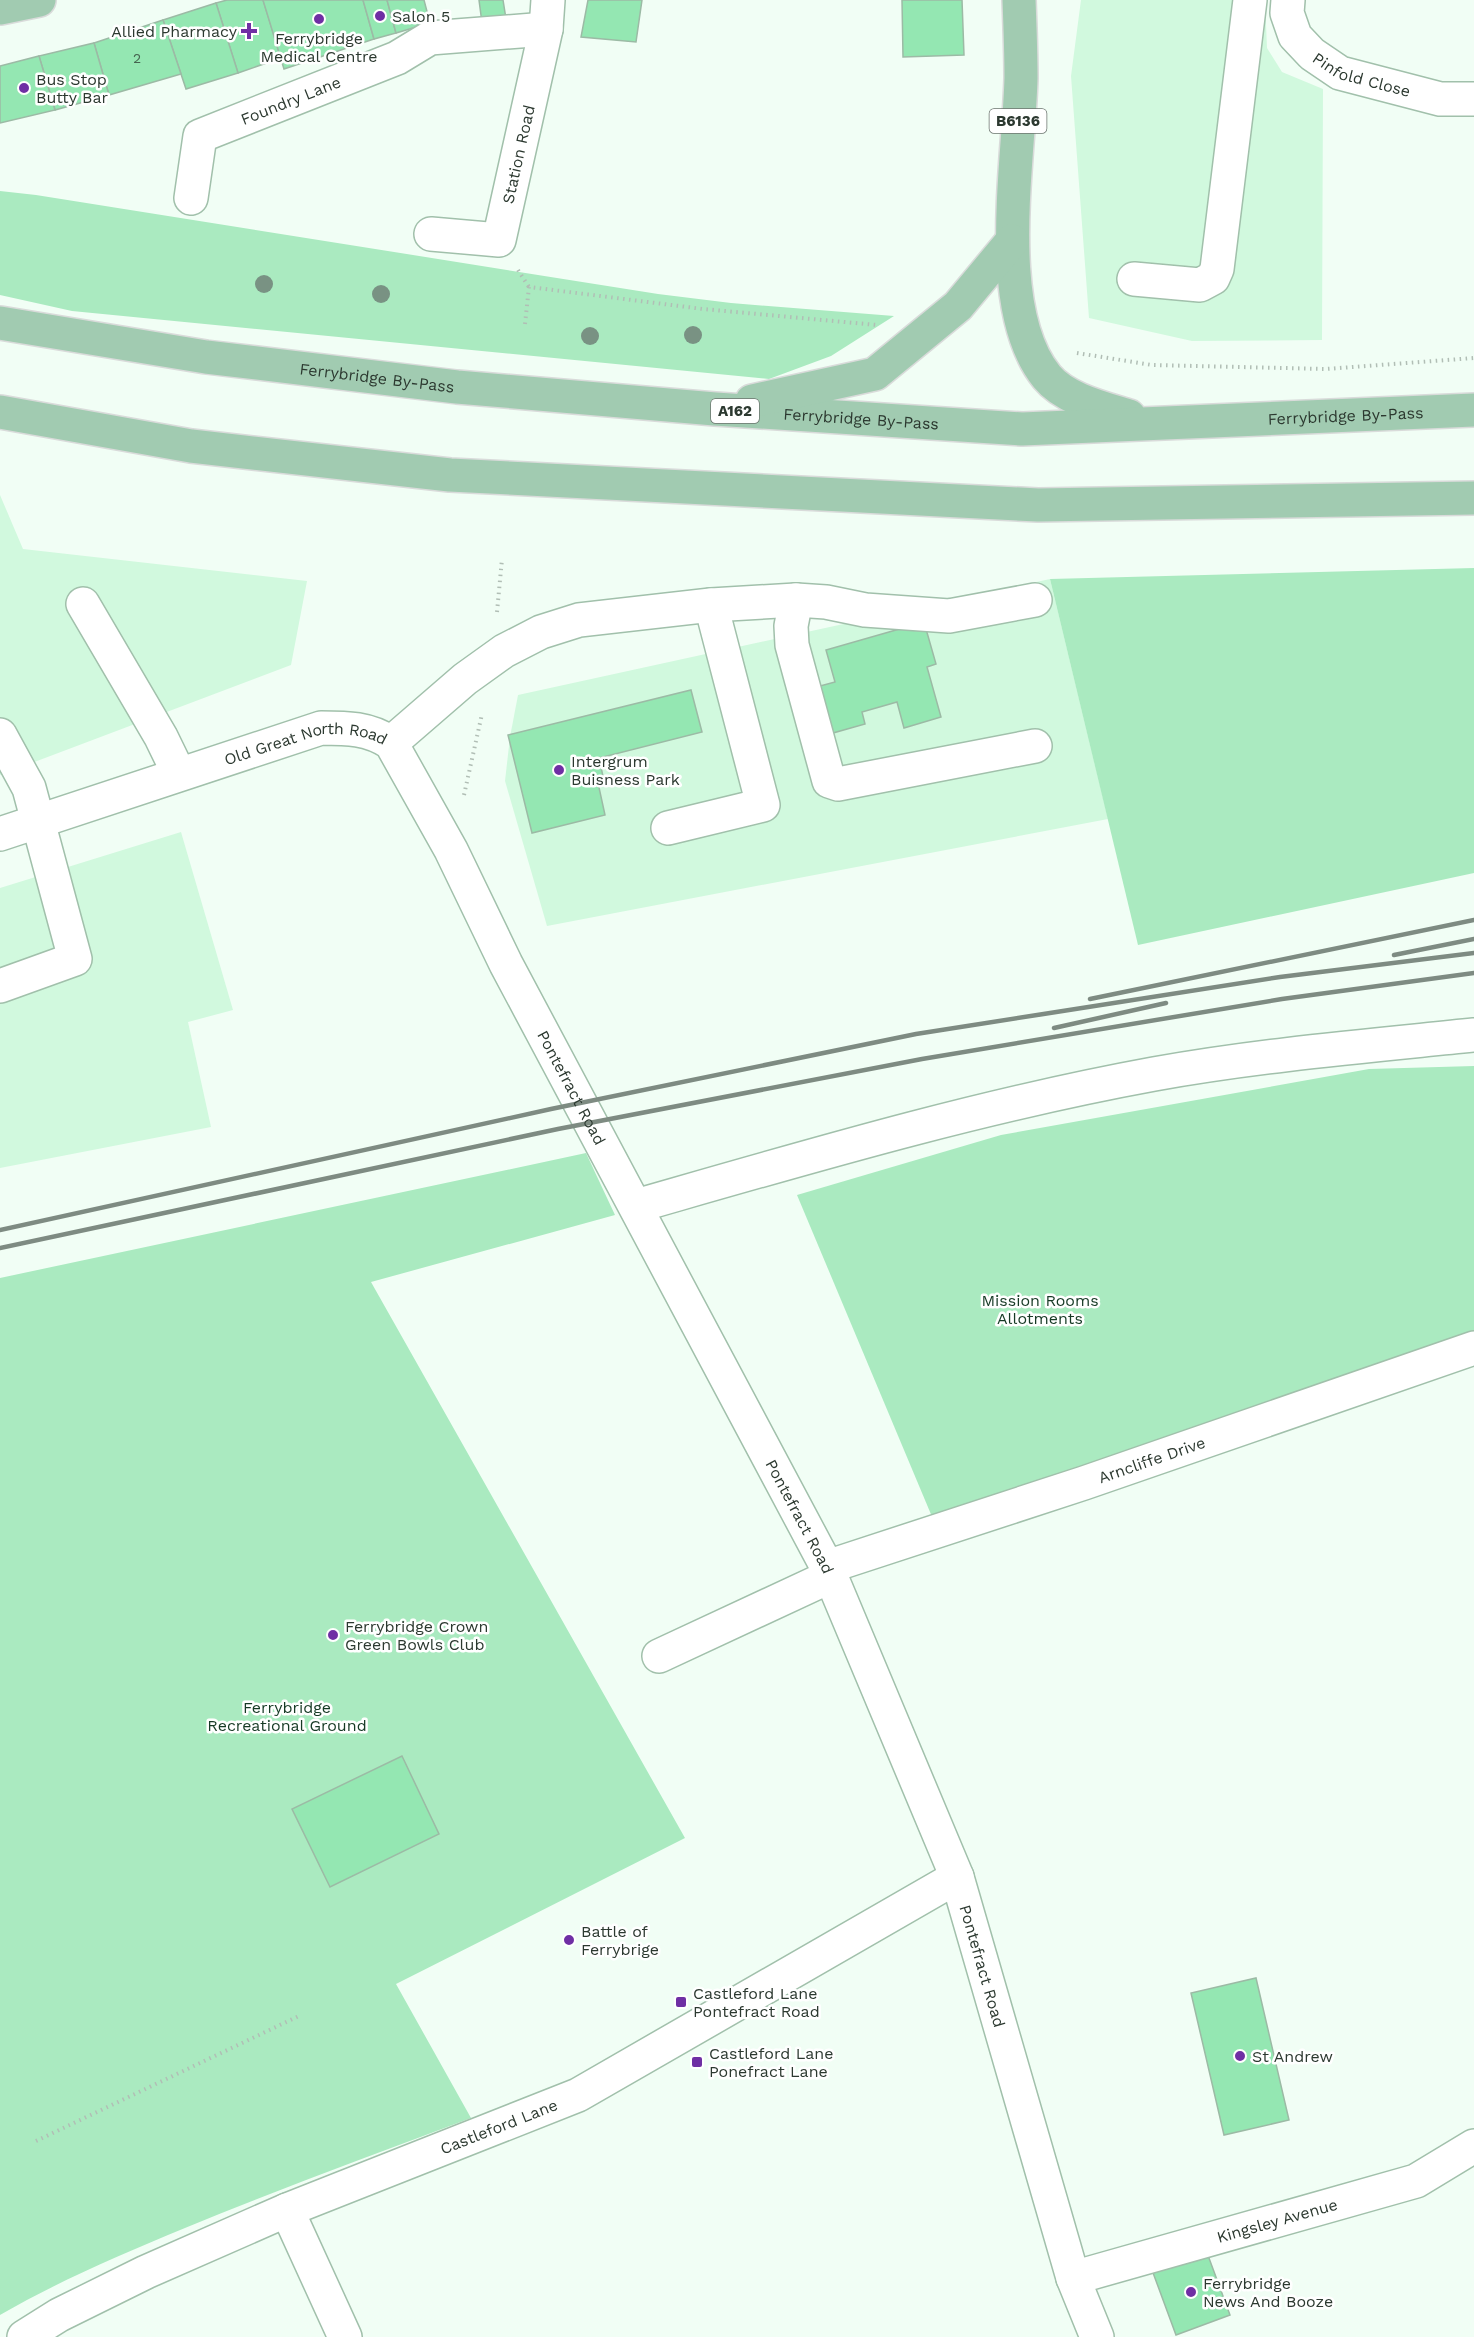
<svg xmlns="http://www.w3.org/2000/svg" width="1474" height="2337" viewBox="0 0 1474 2337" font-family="'Work Sans',sans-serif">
	<rect width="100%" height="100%" fill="#f1fef5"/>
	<g fill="#d1f9de">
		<path d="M1081,0h184l2,48 15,24 41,17 -1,251 -130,1 -103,-23 -18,-242z"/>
		<path d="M0,495l23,54 284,32 -16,84 -291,110z"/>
		<path d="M1050,579l58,240 -561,107 -42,-145 5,-44 8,-42z"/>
		<path d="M181,832l52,178 -45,12 23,105 -211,41v-280z"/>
	</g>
	<g fill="#aaeac0">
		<path d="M0,191l36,4 622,99 73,9 163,13 -63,40 -62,23 -697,-68 -72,-16z"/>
		<path d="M1474,568v305l-336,72 -88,-366z"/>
		<path d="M1474,1066v282l-536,183 -141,-336 204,-60 368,-66z"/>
		<path d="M586,1153l29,62 -244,67 314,556 -289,146 75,134c-96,36 -191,71 -286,110 -63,26 -126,53 -185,87v-1037z"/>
	</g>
	<g fill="#94e7b2" stroke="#9cbaa5" stroke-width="1.5">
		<path d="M227,0h36l18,58 -43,15 -22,-70z"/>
		<path d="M263,0h100l11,39 -90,30z"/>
		<path d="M363,0h24l9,33 -22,6z"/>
		<path d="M387,0h37l6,23 -34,10z"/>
		<path d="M479,0h24l3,19 -24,4z"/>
		<path d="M588,0h54l-6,42 -55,-5z"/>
		<path d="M902,0h60l2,55 -61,2z"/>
		<path d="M216,3l22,70 -52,16 -23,-69z"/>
		<path d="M163,20l18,54 -72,21 -15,-52z"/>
		<path d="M94,43l15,52 -54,15 -16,-54z"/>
		<path d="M39,56l16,54 -55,13v-57z"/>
		<path d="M924,622l12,42 -9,3 14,50 -37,11 -7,-26 -35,10 3,12 -32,9 -13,-47 15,-4 -9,-32z"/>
		<path d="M691,690l11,42 -103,26 5,23 -6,2 7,32 -73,18 -24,-98z"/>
		<path d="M402,1756l37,78 -109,53 -38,-78z"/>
		<path d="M1256,1978l33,142 -65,15 -33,-142z"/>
		<path d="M1206,2250l24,65 -54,20 -24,-65z"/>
	</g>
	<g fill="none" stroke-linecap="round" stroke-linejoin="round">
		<g stroke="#a1c0ab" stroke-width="36">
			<g id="minor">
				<path id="s1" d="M1288,0l-1,13 8,23 17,18 28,19 100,26h34"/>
				<path id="s2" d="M191,198l9,-62 197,-78 33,-20 116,-9"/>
				<path id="s3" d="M431,234l68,6 47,-211 2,-29"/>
				<path d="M1134,279l66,6 13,-7 4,-9 33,-269"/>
				<path d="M796,600l-5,26 1,19 37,136 9,3 197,-38"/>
				<path d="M83,604l78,133 18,37"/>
				<path d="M0,735l29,53 46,171 -75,27"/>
				<path d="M391,743l74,-64 39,-28 37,-19 38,-12 132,-15 85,-5 30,2 39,8 84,6 86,-16"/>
				<path d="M668,828l95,-23 -52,-200"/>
				<path id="s4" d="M0,834l321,-106c26,0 48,0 70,15l60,107 55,114 321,603 130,310 116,401 24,59"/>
				<path d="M636,1206c171,-49 343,-100 518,-132 106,-19 213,-28 320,-39"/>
				<path id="s5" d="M827,1567l257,-84 390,-135"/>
				<path d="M659,1656l172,-80"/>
				<path d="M287,2210l58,127"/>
				<path id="s6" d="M1073,2278l343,-97 58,-35"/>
				<path id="s7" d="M24,2337l35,-22 87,-43 141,-62 291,-115 379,-218"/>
			</g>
		</g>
		<g stroke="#d9dbda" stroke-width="36">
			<g id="major">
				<path d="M1019,0c1,26 2,52 2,78 -2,83 -29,232 26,299 18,22 56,31 82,39"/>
				<path d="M0,8l39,-8"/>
				<path id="s8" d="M0,323l206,34 251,30 258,22 307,20 452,-19"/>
				<path d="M752,401l123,-27 83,-68 54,-65"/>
				<path d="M0,412l191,34 259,29 588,30 436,-7"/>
			</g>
		</g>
		<g stroke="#b1beb5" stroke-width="4" stroke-dasharray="1.5 4.5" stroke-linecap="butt">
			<path d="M518,270l11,17"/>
			<path d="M525,324l4,-37 174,22 174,16"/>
			<path d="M1077,353l75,12 174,4 148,-11"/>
			<path d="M497,612l5,-53"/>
			<path d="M464,795l18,-81"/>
			<path d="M36,2141l265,-126"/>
		</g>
		<use href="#minor" stroke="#fff" stroke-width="33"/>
		<use href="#major" stroke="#a1cbb1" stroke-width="33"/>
		<g stroke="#7e8b82" stroke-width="4.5">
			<path d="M1394,955l80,-16"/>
			<path d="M1090,999l384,-79"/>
			<path d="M1054,1028l112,-25"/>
			<path d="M0,1230l551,-121 365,-75 364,-57 194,-24"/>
			<path d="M0,1248l558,-119 364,-70 360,-60 192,-26"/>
		</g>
	</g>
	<g fill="#799283">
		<circle cx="264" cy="284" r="9"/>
		<circle cx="381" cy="294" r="9"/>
		<circle cx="693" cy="335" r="9"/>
		<circle cx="590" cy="336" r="9"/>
	</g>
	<g fill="#6f2fa4" stroke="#fff" stroke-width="2">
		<circle cx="380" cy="16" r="6"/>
		<circle cx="319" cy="19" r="6"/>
		<path d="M246 22h6v6h6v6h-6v6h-6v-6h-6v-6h6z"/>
		<circle cx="24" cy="88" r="6"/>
		<circle cx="559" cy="770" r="6"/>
		<circle cx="333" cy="1635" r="6"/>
		<circle cx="569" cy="1940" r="6"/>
		<rect x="675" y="1996" width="12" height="12" rx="3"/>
		<circle cx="1240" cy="2056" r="6"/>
		<rect x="691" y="2056" width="12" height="12" rx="3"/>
		<circle cx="1191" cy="2292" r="6"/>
	</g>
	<g text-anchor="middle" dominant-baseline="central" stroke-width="5" stroke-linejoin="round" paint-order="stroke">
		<g font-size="14" fill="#466450">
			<text x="137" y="58">2</text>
		</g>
		<g fill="#fff" stroke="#6b746e" stroke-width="1.5">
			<rect x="989.5" y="109" width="57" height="24" rx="4.5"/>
			<rect x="711" y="399" width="48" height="24" rx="4.5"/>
		</g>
		<g font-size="15" font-weight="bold" fill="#2c3930">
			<text x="1018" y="121">B6136</text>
			<text x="735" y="411">A162</text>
		</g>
		<g font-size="16" fill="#2c3930" stroke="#fff" text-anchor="start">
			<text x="392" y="16">Salon 5</text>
			<text x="237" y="31" text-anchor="end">Allied Pharmacy</text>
			<text x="319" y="38" text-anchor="middle">Ferrybridge<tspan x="319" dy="18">Medical Centre</tspan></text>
			<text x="36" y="79">Bus Stop<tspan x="36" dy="18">Butty Bar</tspan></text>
			<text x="571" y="761">Intergrum<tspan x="571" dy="18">Buisness Park</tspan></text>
			<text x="345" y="1626">Ferrybridge Crown<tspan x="345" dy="18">Green Bowls Club</tspan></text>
			<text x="581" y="1931">Battle of<tspan x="581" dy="18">Ferrybrige</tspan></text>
			<text x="693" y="1993">Castleford Lane<tspan x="693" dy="18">Pontefract Road</tspan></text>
			<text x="709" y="2053">Castleford Lane<tspan x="709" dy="18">Ponefract Lane</tspan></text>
			<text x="1252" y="2056">St Andrew</text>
			<text x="1203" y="2283">Ferrybridge<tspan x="1203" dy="18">News And Booze</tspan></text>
		</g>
		<g font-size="16" fill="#2c3930" stroke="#fff">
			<text stroke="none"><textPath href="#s1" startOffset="117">Pinfold Close</textPath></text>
			<text stroke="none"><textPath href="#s2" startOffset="160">Foundry Lane</textPath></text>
			<text stroke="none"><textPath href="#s3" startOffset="156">Station Road</textPath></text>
			<text stroke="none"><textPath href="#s8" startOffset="381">Ferrybridge By-Pass</textPath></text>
			<text stroke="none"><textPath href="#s8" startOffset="1352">Ferrybridge By-Pass</textPath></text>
			<text stroke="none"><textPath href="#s8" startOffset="867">Ferrybridge By-Pass</textPath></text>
			<text stroke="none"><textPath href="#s4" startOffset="321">Old Great North Road</textPath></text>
			<text stroke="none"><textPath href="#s4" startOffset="800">Pontefract Road</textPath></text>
			<text stroke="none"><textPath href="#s5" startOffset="342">Arncliffe Drive</textPath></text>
			<text stroke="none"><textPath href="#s4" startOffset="1286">Pontefract Road</textPath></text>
			<text stroke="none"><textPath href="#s4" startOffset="1772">Pontefract Road</textPath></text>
			<text stroke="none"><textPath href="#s7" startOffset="520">Castleford Lane</textPath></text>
			<text stroke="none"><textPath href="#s6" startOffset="212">Kingsley Avenue</textPath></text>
		</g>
		<g font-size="16" fill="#163a25" stroke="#fff">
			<text x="1040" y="1300">Mission Rooms<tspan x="1040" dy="18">Allotments</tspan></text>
			<text x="287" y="1707">Ferrybridge<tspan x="287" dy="18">Recreational Ground</tspan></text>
		</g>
	</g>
</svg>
